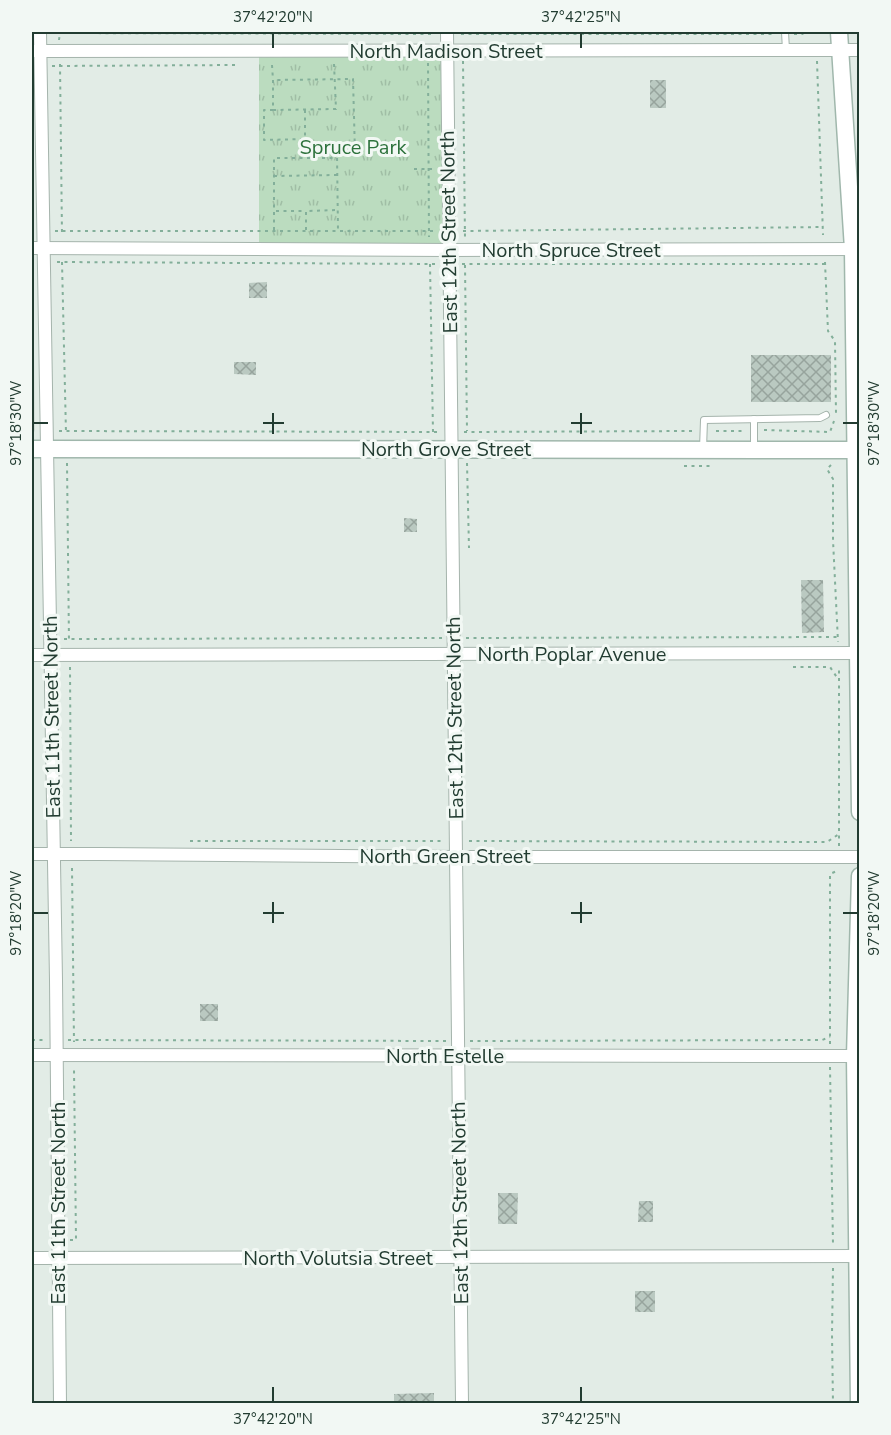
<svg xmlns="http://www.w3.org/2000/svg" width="891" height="1435" viewBox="0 0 891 1435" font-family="'Nunito Sans',sans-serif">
	<defs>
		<pattern id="park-tufts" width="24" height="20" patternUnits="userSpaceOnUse" patternTransform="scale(1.5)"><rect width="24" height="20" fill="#bbdcbf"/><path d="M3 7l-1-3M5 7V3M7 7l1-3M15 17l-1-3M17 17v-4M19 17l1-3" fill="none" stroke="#a0bea5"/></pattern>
		<pattern id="building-cross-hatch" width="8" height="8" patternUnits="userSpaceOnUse" patternTransform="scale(1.5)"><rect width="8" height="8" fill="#bac9c1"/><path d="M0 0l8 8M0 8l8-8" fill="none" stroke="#97a49d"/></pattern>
	</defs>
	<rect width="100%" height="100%" fill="#e2ece6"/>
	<path fill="#d0dcd4" d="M32,259l1,6 2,165 -3,7z"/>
	<path fill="url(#park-tufts)" d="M259,51h188l2,199 -190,-1z"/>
	<g fill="url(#building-cross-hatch)">
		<rect x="650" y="80" width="16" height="28"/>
		<path d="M267,282v16h-18v-15z"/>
		<rect x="751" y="355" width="80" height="47"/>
		<path d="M234,362h22v13l-22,-1z"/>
		<path d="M404,518l13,1v13h-13z"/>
		<path d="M801,580h22l1,52 -22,1z"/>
		<rect x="200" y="1004" width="18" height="17"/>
		<path d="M498,1193h20l-1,31h-19z"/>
		<path d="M639,1201h14v21h-15z"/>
		<rect x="635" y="1291" width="20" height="21"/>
		<path d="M434,1393v11h-40v-10z"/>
	</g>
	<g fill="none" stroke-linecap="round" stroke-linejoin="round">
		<g stroke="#a5b4ac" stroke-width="8">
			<g id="lane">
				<path d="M785,32l1,18"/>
				<path d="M754,419v30"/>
				<path d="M703,449l1,-29 116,-2 6,-3"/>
			</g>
		</g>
		<g stroke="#a5b4ac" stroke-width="14">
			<g id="street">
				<path d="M40,32l16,948 4,424"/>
				<path d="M447,32l15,1372"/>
				<path d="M32,51l828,-1"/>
				<path d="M32,248l417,2 411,-1"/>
				<path d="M32,655l828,-2"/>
				<path d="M32,854h67l357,3h404"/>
				<path d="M32,1055l828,1"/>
				<path d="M32,1258l828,-2"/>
			</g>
		</g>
		<g stroke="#a0b7ac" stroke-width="19">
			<g id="secondary">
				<path d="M839,32l14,217 7,563"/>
				<path d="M32,449l828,1"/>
				<path d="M859,1404l-4,-348 5,-180"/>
			</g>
		</g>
		<g stroke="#83af9a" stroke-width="2" stroke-dasharray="3 4.5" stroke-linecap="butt">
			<path d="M53,33l381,1"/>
			<path d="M461,34h315"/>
			<path d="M794,34h8l4,-2"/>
			<path d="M59,40l1,-8"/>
			<path d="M463,61l2,178"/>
			<path d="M817,61l6,174"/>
			<path d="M428,63l1,174"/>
			<path d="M60,64l2,171"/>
			<path d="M334,64l2,45 -63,1v-30l80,-1 2,75h-18l1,77"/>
			<path d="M272,65l1,15"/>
			<path d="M52,66l187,-1"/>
			<path d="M273,110h-9v30l41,-1"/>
			<path d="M305,110v43l31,1"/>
			<path d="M414,169h22"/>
			<path d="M274,176l63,-1"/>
			<path d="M276,211h30"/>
			<path d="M274,230v-72h63"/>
			<path d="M306,230v-19l31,-1"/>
			<path d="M55,231h381"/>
			<path d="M463,231l360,-4"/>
			<path d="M57,262l381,2"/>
			<path d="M62,262l4,171"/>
			<path d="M825,262l3,69 7,10 1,72"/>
			<path d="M430,264l3,168"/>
			<path d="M462,264h363"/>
			<path d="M465,265l2,166"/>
			<path d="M32,423v12"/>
			<path d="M764,430l66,2 4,-11"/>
			<path d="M59,431l381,1"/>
			<path d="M716,431h30"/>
			<path d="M464,432l231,-1"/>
			<path d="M67,463l2,180"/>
			<path d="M467,463l2,85"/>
			<path d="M32,465v12"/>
			<path d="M831,465l-4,4 6,10v61l5,102"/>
			<path d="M684,466h30"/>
			<path d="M466,638l372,-1"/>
			<path d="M64,639l378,-1"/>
			<path d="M70,667l1,174"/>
			<path d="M793,667h37l8,12"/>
			<path d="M190,841h252"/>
			<path d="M469,841l358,1 12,-8"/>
			<path d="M839,846v-180"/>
			<path d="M72,868l2,174"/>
			<path d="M32,1040h12"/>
			<path d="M68,1040l378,1"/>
			<path d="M470,1041l352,-1 8,-3"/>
			<path d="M830,1044v-170l9,-4"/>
			<path d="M830,1067l3,178"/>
			<path d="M70,1240h6l-2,-171"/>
			<path d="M833,1268l-1,66 1,70"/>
		</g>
		<use href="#lane" stroke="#fff" stroke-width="6"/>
		<use href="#street" stroke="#fff" stroke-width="12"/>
		<use href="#secondary" stroke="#fff" stroke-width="16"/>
	</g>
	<path fill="none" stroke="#223c31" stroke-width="2" d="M273,33v15M581,33v15M273,413v21M581,413v21M33,423h15M263,423h21M571,423h21M843,423h15M273,902v21M581,902v21M33,913h15M263,913h21M571,913h21M843,913h15M273,1387v15M581,1387v15"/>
	<g text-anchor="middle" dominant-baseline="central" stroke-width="6" stroke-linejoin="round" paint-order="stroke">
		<g font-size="20" fill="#223c31" stroke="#f2f8f4">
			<text x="446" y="51">North Madison Street</text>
			<text transform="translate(449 232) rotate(-91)">East 12th Street North</text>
			<text x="571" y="250">North Spruce Street</text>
			<text x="446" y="449">North Grove Street</text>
			<text x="572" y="654">North Poplar Avenue</text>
			<text transform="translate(52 717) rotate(-91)">East 11th Street North</text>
			<text transform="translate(455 718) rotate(-91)">East 12th Street North</text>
			<text x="445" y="856">North Green Street</text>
			<text x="445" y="1056">North Estelle</text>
			<text transform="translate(58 1203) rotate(-90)">East 11th Street North</text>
			<text transform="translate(460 1203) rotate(-91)">East 12th Street North</text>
			<text x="338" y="1258">North Volutsia Street</text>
		</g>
		<g font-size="20" fill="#2d723c" stroke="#f2f8f4">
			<text x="353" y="147">Spruce Park</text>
		</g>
	</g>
	<rect width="891" height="1435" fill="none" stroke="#f2f8f4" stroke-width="66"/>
	<rect x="33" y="33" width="825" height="1369" fill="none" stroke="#223c31" stroke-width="2"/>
	<g font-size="15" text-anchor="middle" fill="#223c31">
		<text x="273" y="22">37°42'20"N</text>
		<text x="581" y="22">37°42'25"N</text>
		<text transform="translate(874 423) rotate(-90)" y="5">97°18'30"W</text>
		<text transform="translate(16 423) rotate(-90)" y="5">97°18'30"W</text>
		<text transform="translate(874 913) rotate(-90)" y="5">97°18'20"W</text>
		<text transform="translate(16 913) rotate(-90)" y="5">97°18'20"W</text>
		<text x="273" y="1424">37°42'20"N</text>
		<text x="581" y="1424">37°42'25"N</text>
	</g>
</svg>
